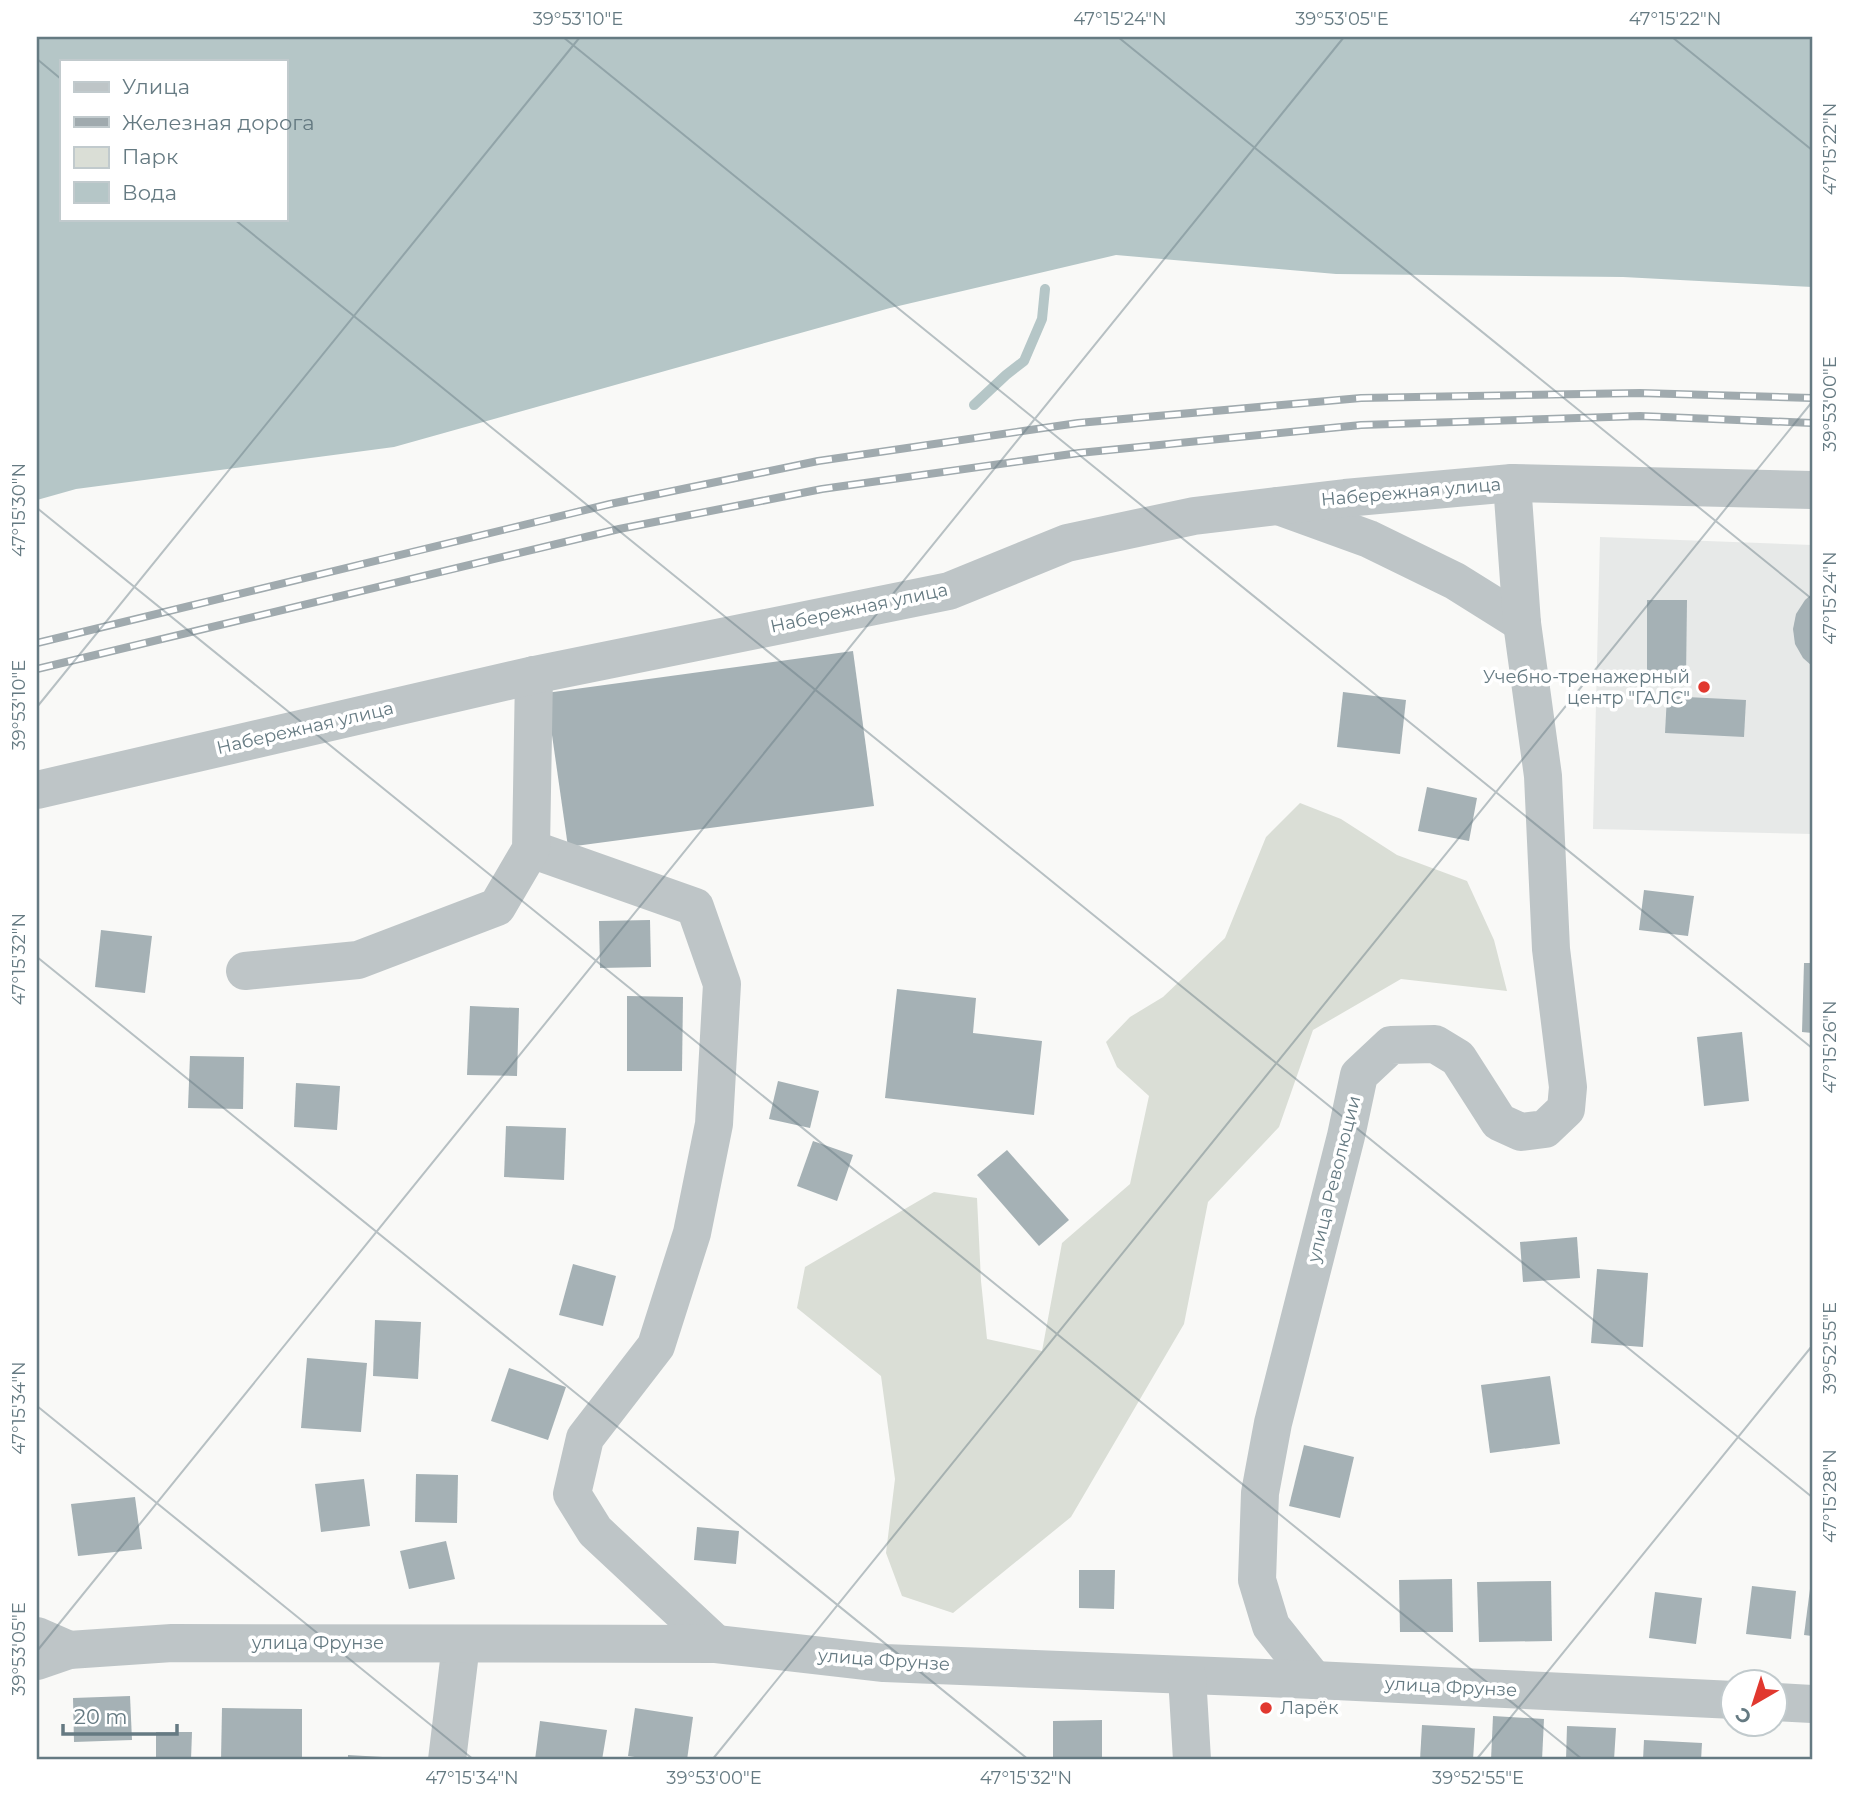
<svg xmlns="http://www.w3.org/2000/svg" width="1849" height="1797" viewBox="0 0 1849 1797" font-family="Montserrat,sans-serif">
	<rect width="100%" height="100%" fill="#f9f9f7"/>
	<path fill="#e7e9e8" d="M1600,537l212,8v289l-219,-5z"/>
	<path fill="#daded6" d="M1300,803l41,16 56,36 70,26 27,59 13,51 -106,-12 -88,51 -34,97 -71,75 -24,122 -113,193 -118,96 -51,-17 -16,-43 9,-74 -14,-103 -84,-68 8,-41 129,-75 43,6 4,83 6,58 55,12 20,-108 68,-59 19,-88 -32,-29 -11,-25 24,-25 33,-20 62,-59 41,-101z"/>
	<path fill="#b5c6c7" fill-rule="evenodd" d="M37,37h1775v250l-189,-10 -287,-3 -220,-19 -226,53 -496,139 -318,42 -39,11zM61,61h224v158h-224z"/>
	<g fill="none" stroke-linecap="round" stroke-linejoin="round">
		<path stroke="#b5c6c7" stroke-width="10" d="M974,405l32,-30 18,-14 18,-42 3,-30"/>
	</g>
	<g fill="#a5b1b5">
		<path d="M1812,594v72l-9,-8 -8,-14 -2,-15 3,-15 9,-14z"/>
		<path d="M1647,600h40l-1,78h-39z"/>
		<path d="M853,651l21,155 -306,41 -22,-154z"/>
		<path d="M1343,692l63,8 -6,54 -63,-7z"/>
		<path d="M1667,696l79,4 -2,37 -79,-4z"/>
		<path d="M1427,787l50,11 -8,43 -51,-10z"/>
		<path d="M1644,890l50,6 -6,40 -49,-6z"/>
		<path d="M650,920l1,47 -51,1 -1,-47z"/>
		<path d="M101,930l51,6 -7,57 -50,-6z"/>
		<path d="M1804,963h8v70l-10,-1z"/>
		<path d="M897,989l79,9 -3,35 69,8 -8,74 -149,-17z"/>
		<path d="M627,996l56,1 -1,74h-55z"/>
		<path d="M470,1006l49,2 -2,68 -50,-1z"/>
		<path d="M1742,1032l7,69 -45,5 -7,-69z"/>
		<path d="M190,1056l54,1 -1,52 -55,-1z"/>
		<path d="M778,1081l41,10 -9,37 -41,-9z"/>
		<path d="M296,1083l44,3 -3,44 -43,-3z"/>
		<path d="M506,1126l60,2 -2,52 -60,-3z"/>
		<path d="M813,1141l40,14 -16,46 -40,-15z"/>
		<path d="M1007,1150l62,70 -30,26 -62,-71z"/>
		<path d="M1577,1237l3,41 -57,4 -3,-40z"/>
		<path d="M573,1264l43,12 -13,50 -44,-11z"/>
		<path d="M1597,1269l51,4 -5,74 -52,-4z"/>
		<path d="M375,1320l46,2 -3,57 -45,-3z"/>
		<path d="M307,1358l60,5 -6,69 -60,-4z"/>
		<path d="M509,1368l57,19 -18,53 -57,-19z"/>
		<path d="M1550,1376l10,68 -70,9 -9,-68z"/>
		<path d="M1304,1445l50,12 -14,61 -51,-12z"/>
		<path d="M416,1474l42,1 -1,48 -42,-1z"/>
		<path d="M364,1479l6,47 -49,6 -6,-48z"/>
		<path d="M135,1497l7,52 -64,7 -7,-52z"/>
		<path d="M697,1527l42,4 -3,33 -42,-4z"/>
		<path d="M446,1541l9,38 -46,10 -9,-38z"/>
		<path d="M1079,1570h36l-1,39 -35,-1z"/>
		<path d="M1452,1579l1,53h-53l-1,-52z"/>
		<path d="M1551,1581l1,60 -73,1 -2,-60z"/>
		<path d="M1752,1586l44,5 -5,48 -45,-5z"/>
		<path d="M1810,1589h2v47l-8,-1z"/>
		<path d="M1655,1592l47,6 -6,46 -47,-6z"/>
		<path d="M130,1696l2,44 -58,2 -1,-44z"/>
		<path d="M222,1708l80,1v51h-81z"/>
		<path d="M635,1708l58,9 -6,43h-32l-27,-4z"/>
		<path d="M1493,1716l51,3 -2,41h-51z"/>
		<path d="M1102,1720v40h-49v-39z"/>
		<path d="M540,1721l67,9 -5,30h-67z"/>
		<path d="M1422,1725l53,3 -2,32h-53z"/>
		<path d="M1567,1726l49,2 -2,32h-48z"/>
		<path d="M156,1732h36l-1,28h-35z"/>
		<path d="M1644,1740l58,3 -1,17h-58z"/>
		<path d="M348,1755l52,3v2h-52z"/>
	</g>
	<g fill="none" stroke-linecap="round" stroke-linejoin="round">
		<g stroke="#bec5c7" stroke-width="38">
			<path d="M1278,506l91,33 86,42 67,42"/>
			<path d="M531,849l164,58 27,77 -8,140 -22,109 -36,113 -71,92 -13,56 23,37 121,113"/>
			<path d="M245,971l113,-11 139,-53 34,-58 3,-174"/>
			<path d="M37,1636l32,14"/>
			<path d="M1314,1680l-43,-54 -14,-46 3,-87 13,-70 73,-287 13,-61 32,-30 44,-1 23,14 41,64 22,10 24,-3 21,-20 2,-22 -17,-138 -8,-173 -21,-153 -10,-140"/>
			<path d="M447,1760l14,-116"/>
		</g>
		<g stroke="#bec5c7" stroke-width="38">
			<path d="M37,790l497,-115 415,-84 118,-48 127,-27 151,-18 167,-15 300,7"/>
			<path d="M37,1661l32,-11 103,-7 544,1 168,19 430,17 420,20"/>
			<path d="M1187,1676l5,84"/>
			<path d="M1776,1702l36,2"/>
		</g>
		<g stroke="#a0aaae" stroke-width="8">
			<g id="rail">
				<path d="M37,643l573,-139 208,-43 260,-38 283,-25 279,-5 172,5"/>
				<path d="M37,669l582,-140 203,-40 257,-36 282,-28 279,-9 172,7"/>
			</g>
		</g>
		<use href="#rail" stroke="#fff" stroke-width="5" stroke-dasharray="16" stroke-linecap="butt"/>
	</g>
	<path fill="none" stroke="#657a82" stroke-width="2" stroke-opacity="0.45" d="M563,37l1249,1011M1118,37l694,562M1672,37l140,113M37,59l24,20M234,219l1578,1278M37,508l1546,1252M37,707l543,-670M37,957l992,803M37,1406l437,354M37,1651l1307,-1614M712,1760l1100,-1358M1476,1760l336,-414"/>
	<g fill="#e1382f" stroke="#fff" stroke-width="2.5">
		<circle cx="1704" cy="687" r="7"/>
		<circle cx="1266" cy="1708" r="7"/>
	</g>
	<g text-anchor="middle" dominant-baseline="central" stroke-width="7" stroke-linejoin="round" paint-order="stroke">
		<g font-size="18" fill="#657a82" stroke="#fff">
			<text transform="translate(1411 492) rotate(-5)">Набережная улица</text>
			<text transform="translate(859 608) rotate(-12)">Набережная улица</text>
			<text transform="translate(305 728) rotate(-13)">Набережная улица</text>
			<text transform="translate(1334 1179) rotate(-76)">улица Революции</text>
			<text x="318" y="1643">улица Фрунзе</text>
			<text transform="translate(884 1660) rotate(4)">улица Фрунзе</text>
			<text transform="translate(1451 1687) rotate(3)">улица Фрунзе</text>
		</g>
		<g font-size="18" fill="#657a82" stroke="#fff" text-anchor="end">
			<text x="1690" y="677">Учебно-тренажерный<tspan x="1690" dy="21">центр "ГАЛС"</tspan></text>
			<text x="1280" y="1708" text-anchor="start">Ларёк</text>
		</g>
	</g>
	<rect width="1849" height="1797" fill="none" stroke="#ffffff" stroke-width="77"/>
	<rect x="60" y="60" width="228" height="161" fill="#ffffff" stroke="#c1cacd" stroke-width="2"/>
	<rect x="74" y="82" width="35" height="10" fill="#bec5c7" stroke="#c1cacd" stroke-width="2"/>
	<text x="122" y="94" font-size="21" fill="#657a82">Улица</text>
	<rect x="74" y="117" width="35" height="10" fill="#a0aaae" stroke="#c1cacd" stroke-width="2"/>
	<text x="122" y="130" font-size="21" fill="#657a82">Железная дорога</text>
	<rect x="74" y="147" width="35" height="21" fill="#daded6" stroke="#c1cacd" stroke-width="2"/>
	<text x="122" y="164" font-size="21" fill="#657a82">Парк</text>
	<rect x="74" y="182" width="35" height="21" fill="#b5c6c7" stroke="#c1cacd" stroke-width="2"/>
	<text x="122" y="200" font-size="21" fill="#657a82">Вода</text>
	<g transform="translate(1754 1703) rotate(219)"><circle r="33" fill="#ffffff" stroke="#c1cacd" stroke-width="2"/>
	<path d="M0-5L12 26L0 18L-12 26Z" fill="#e1382f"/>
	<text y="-10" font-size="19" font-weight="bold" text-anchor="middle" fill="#657a82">С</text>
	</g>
	<path d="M63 1724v10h114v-10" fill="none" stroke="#657a82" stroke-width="3.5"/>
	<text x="74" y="1724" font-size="21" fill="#657a82" stroke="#ffffff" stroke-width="5" paint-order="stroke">20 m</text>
	<rect x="38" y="38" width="1773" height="1720" fill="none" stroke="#657a82" stroke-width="2.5"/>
	<g font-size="18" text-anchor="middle" fill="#657a82">
		<text x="578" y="25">39°53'10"E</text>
		<text x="1120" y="25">47°15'24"N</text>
		<text x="1342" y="25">39°53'05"E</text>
		<text x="1675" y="25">47°15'22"N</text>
		<text transform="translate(1830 149) rotate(-90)" y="6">47°15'22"N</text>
		<text transform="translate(1830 404) rotate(-90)" y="6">39°53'00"E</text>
		<text transform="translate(19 510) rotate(-90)" y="6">47°15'30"N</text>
		<text transform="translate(1830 598) rotate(-90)" y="6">47°15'24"N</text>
		<text transform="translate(19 705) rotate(-90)" y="6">39°53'10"E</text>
		<text transform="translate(19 959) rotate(-90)" y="6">47°15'32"N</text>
		<text transform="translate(1830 1047) rotate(-90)" y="6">47°15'26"N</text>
		<text transform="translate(1830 1348) rotate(-90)" y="6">39°52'55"E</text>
		<text transform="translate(19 1408) rotate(-90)" y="6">47°15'34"N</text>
		<text transform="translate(1830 1496) rotate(-90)" y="6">47°15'28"N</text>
		<text transform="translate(19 1649) rotate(-90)" y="6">39°53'05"E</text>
		<text x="472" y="1784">47°15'34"N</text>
		<text x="714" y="1784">39°53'00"E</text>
		<text x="1026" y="1784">47°15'32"N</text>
		<text x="1478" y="1784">39°52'55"E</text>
	</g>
</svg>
